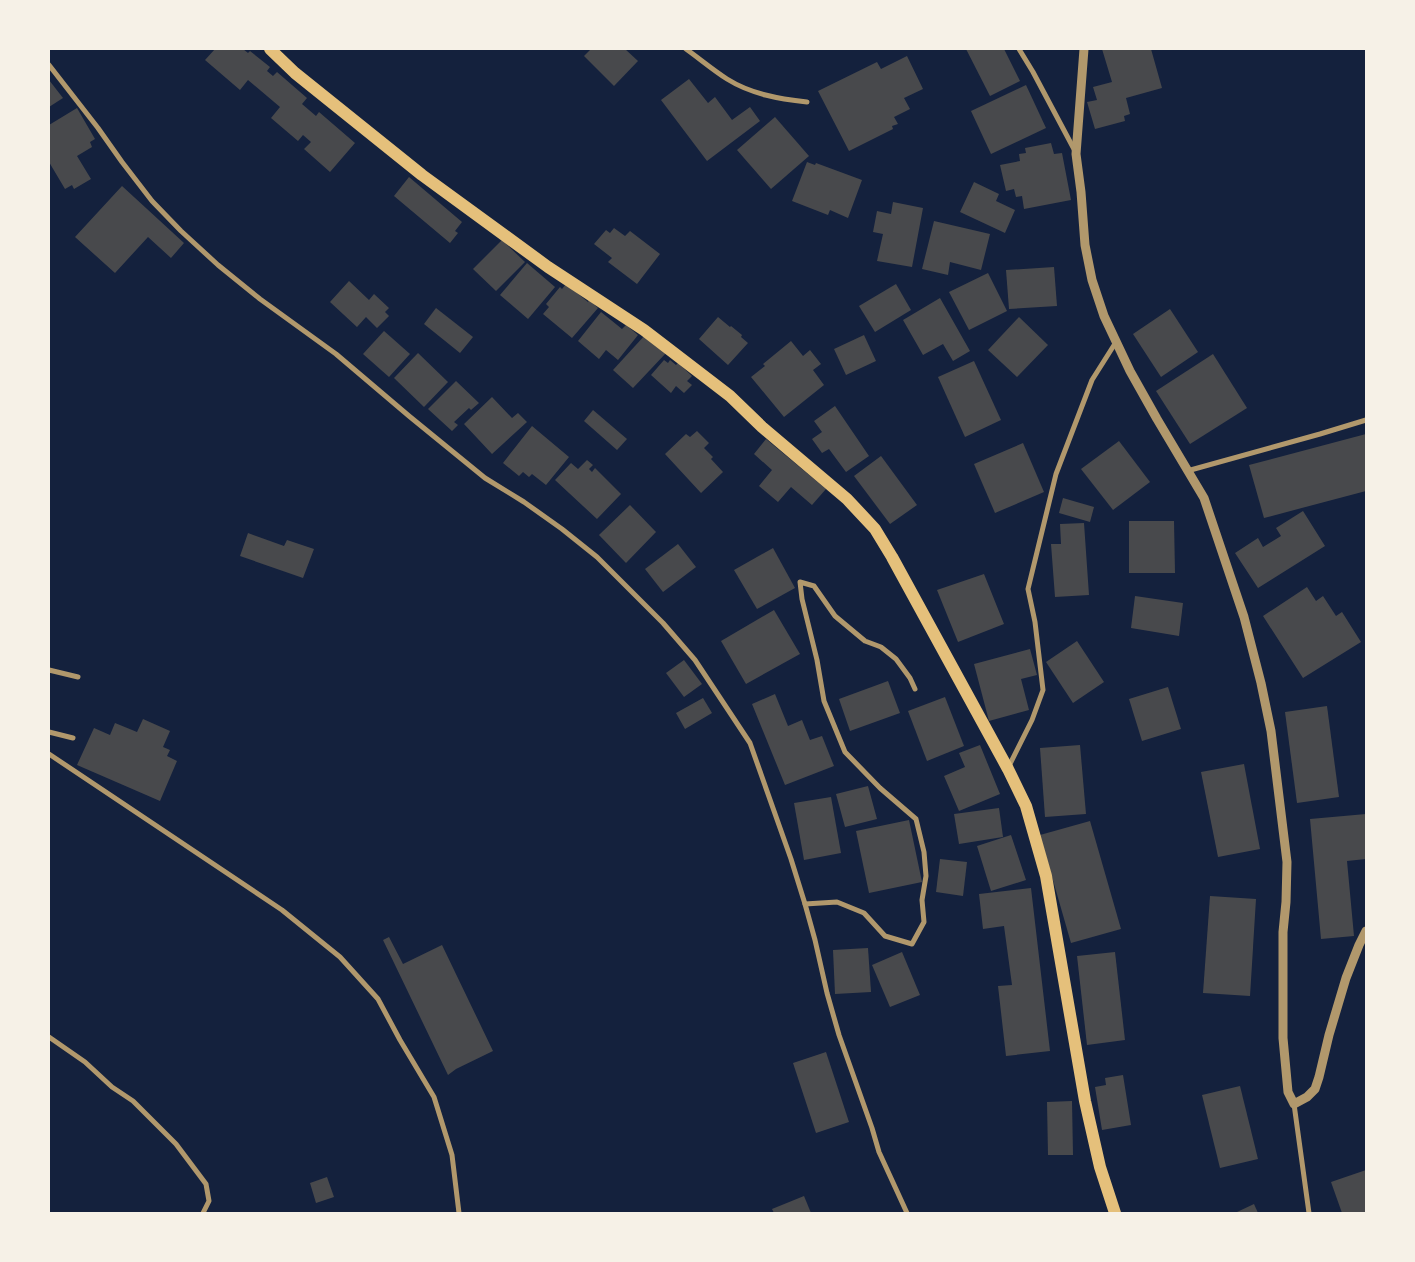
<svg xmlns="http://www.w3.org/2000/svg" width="1415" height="1262" viewBox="0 0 1415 1262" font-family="Jost,sans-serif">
	<rect width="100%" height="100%" fill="#14213d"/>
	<g fill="#48494c">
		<path d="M215,49h28l5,4 2,-2 20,16 -3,4 6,5 4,-4 30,26 -5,6 14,12 3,-4 36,31 -25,29 -26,-23 7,-7 -8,-7 -5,6 -27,-23 9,-11 -32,-27 -8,10 -35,-30z"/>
		<path d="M591,49h34l13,12 -24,25 -30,-30z"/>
		<path d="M966,49h38l16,32 -30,15z"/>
		<path d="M1102,49h49l11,39 -36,10 4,16 -6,2 1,5 -30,8 -8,-27 10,-2 -4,-13 19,-5z"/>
		<path d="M907,56l16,33 -19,9 6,11 -16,8 4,7 -6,2 1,3 -44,22 -31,-60 59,-29 4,7z"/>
		<path d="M689,79l19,24 7,-6 17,23 18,-13 10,14 -53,40 -46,-61z"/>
		<path d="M49,80l14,18 -14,9z"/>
		<path d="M1026,85l20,43 -55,26 -20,-43z"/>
		<path d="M77,108l18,31 -5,3 2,5 -15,9 14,23 -17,10 -2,-4 -7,4 -16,-27v-37z"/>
		<path d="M775,117l34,39 -38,33 -34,-39z"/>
		<path d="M1051,143l3,11 8,-1 9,47 -47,9 -2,-13 -6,1 -2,-8 -8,2 -6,-26 20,-4 -1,-7 7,-1 -1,-5z"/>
		<path d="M807,162l8,3 1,-2 46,17 -14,38 -18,-8 -2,5 -36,-14z"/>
		<path d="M409,177l53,45 -7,9 3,2 -8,10 -56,-47z"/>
		<path d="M974,182l25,12 -3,7 19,9 -10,23 -45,-21z"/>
		<path d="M122,186l62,57 -13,15 -23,-21 -33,36 -40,-36z"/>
		<path d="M893,202l30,6 -11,59 -35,-6 6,-27 -10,-2 4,-21 14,3z"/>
		<path d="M934,221l56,13 -9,36 -31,-8 -2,13 -26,-6z"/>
		<path d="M614,228l11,8 5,-5 30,23 -23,30 -29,-22 4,-4 -18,-14 12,-14 4,3z"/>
		<path d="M502,240l23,22 -29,29 -23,-22z"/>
		<path d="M527,263l28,24 -27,32 -28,-24z"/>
		<path d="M1054,267l3,39 -48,3 -3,-39z"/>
		<path d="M988,273l19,38 -38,19 -20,-38z"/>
		<path d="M349,281l20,19 5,-6 15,14 -4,4 4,4 -12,12 -11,-11 -9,10 -27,-25z"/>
		<path d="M566,284l22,18 1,-2 9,8 -26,30 -29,-24 6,-7 -3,-3 14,-17 2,2z"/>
		<path d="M896,284l15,26 -36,22 -16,-26z"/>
		<path d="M940,298l30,53 -17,10 -10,-17 -20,11 -20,-35z"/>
		<path d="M436,308l37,29 -13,16 -36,-29z"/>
		<path d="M1170,309l28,43 -37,25 -28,-43z"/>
		<path d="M601,312l21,17 4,-4 12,10 -20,25 -12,-10 -7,9 -21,-18z"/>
		<path d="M718,317l12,10 1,-1 11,9 -1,2 7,6 -20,22 -29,-26z"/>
		<path d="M1019,317l29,28 -31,32 -29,-27z"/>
		<path d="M384,331l26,23 -21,23 -26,-23z"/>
		<path d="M646,334l20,19 -33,35 -20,-18z"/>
		<path d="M864,335l12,26 -30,14 -12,-26z"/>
		<path d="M791,341l12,15 7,-6 11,14 -8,6 11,15 -40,32 -33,-40 14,-11 -2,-2z"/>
		<path d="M418,353l30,29 -24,25 -30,-29z"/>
		<path d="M1213,354l34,54 -57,36 -34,-53z"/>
		<path d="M664,360l4,3 2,-3 6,5 2,-2 14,13 -5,5 5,4 -8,8 -8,-7 -5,7 -20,-18z"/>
		<path d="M974,361l27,59 -36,17 -27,-60z"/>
		<path d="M456,381l23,22 -8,7 -2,-2 -15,14 4,3 -6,6 -24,-22z"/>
		<path d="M492,397l20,21 6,-5 9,9 -35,32 -28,-30z"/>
		<path d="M835,406l34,50 -23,16 -17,-23 -7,4 -10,-14 10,-7 -8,-11z"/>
		<path d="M593,410l34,29 -10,11 -33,-29z"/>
		<path d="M532,426l37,31 -23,28 -14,-11 -3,3 -6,-5 -4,4 -16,-13z"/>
		<path d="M697,431l12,12 -5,5 9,9 -2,2 12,13 -22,21 -36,-39 21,-20 4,3z"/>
		<path d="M1366,434v57l-102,27 -15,-53z"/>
		<path d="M766,439l60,50 -14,16 -21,-18 -13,15 -19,-16 13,-16 -18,-16z"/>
		<path d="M1119,441l31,41 -37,28 -32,-41z"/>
		<path d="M1023,443l21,49 -49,21 -21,-49z"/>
		<path d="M881,456l36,49 -27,19 -36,-48z"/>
		<path d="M587,460l6,5 -4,4 3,3 3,-4 26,26 -24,25 -42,-39 16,-17 7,6z"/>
		<path d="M1063,498l31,9 -4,15 -31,-9z"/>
		<path d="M630,505l26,27 -30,31 -27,-28z"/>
		<path d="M1303,511l22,35 -67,42 -23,-35 23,-15 5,9 18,-11 -5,-8z"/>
		<path d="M1129,521h45l1,52h-46z"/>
		<path d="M1084,523l5,72 -34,2 -4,-53h10l-1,-20z"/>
		<path d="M248,533l36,13 3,-6 27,9 -11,29 -63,-22z"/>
		<path d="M678,544l18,23 -33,25 -18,-23z"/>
		<path d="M773,548l22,40 -38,21 -23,-39z"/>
		<path d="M984,574l20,50 -46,18 -21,-52z"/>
		<path d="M1307,587l9,14 7,-5 13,20 6,-4 19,30 -58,36 -40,-62z"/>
		<path d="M1135,596l48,7 -4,33 -48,-8z"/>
		<path d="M774,610l26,44 -54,30 -25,-43z"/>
		<path d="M1077,641l27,41 -31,21 -27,-41z"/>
		<path d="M1030,649l7,26 -16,4 8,31 -40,11 -15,-57z"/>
		<path d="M684,660l18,24 -18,13 -18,-24z"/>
		<path d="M888,681l12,32 -50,18 -11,-32z"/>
		<path d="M1168,687l13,42 -39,12 -13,-42z"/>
		<path d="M775,694l13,32 14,-6 8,20 12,-4 12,30 -49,19 -33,-81z"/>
		<path d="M945,697l19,49 -37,15 -19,-50z"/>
		<path d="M703,698l9,15 -27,16 -9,-16z"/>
		<path d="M1327,706l12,91 -42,6 -12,-91z"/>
		<path d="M143,719l27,12 -7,16 7,3 -3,6 10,5 -17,40 -83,-36 17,-37 16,7 5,-12 22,9z"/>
		<path d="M980,745l20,49 -41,17 -15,-35 21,-9 -6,-14z"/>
		<path d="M1080,745l6,69 -41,3 -5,-69z"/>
		<path d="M1244,764l16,85 -42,8 -17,-85z"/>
		<path d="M868,786l9,33 -32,8 -9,-33z"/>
		<path d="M831,797l10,56 -37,7 -10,-57z"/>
		<path d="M999,808l4,29 -44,7 -5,-30z"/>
		<path d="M1366,814v45l-19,2 7,75 -33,3 -11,-120z"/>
		<path d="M909,820l13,62 -53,11 -13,-62z"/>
		<path d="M1090,821l31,108 -50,14 -31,-108z"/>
		<path d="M1011,835l15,45 -35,11 -14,-45z"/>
		<path d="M940,859l27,3 -4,34 -27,-4z"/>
		<path d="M1031,888l19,163 -44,5 -8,-70 14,-1 -8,-59 -21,3 -4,-35z"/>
		<path d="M1210,896l46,3 -6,97 -47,-3z"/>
		<path d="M389,937l14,27 39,-19 51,106 -37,18 -8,6 -65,-135z"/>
		<path d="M868,948l3,44 -36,2 -2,-44z"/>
		<path d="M902,952l18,43 -30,12 -18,-42z"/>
		<path d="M1115,952l10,88 -38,5 -10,-89z"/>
		<path d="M826,1052l23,70 -33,11 -23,-70z"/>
		<path d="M1123,1075l8,50 -29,5 -7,-43 11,-2 -1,-7z"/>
		<path d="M1240,1086l18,73 -38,9 -18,-73z"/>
		<path d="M1072,1101l1,54h-25l-1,-53z"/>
		<path d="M1366,1170v43h-24l-11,-31z"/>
		<path d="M327,1177l7,20 -18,6 -6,-20z"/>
		<path d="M804,1196l7,17h-37l-2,-4z"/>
		<path d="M1254,1204l4,9h-20l-1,-1z"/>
	</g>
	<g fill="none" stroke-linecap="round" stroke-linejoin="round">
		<g stroke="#b1986c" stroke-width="5">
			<path d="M686,49c14,10 27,21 41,30 24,15 52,20 80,23"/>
			<path d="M1019,49l14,23 42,79"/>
			<path d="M49,65l49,63 24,34 30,39 29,30 37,34 42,34 76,55 73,62 76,62 39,24 38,27 35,28 66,66 32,37 55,83 41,116 14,45 10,36 12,53 12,42 33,93 7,24 28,61"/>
			<path d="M1187,471l133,-37 46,-14"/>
			<path d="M49,670l29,7"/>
			<path d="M49,732l24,6"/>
			<path d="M49,754l233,156 58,47 38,42 22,41 34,57 18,58 7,58"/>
			<path d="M1008,768l24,-48 11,-30 -8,-68 -7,-33 28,-115 36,-94 24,-38"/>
			<path d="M805,904l32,-2 27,11 21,23 27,8 12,-22 -2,-22 4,-24 -2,-24 -8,-33 -36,-31 -35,-36 -21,-51 -7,-41 -15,-61 -2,-17 14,4 21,30 30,25 16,6 15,12 14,19 5,11"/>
			<path d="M49,1037l36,25 27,25 21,14 43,43 30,40 3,17 -6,12"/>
			<path d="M1294,1104l15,109"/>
		</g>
		<path stroke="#b1986c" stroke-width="9" d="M1084,49l-8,105 5,38 4,53 7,35 12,36 26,55 27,48 47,79 40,119 17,66 10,48 16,131 -1,40 -3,30v106l5,54 6,12 13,-7 8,-8 4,-12 10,-42 17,-57 13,-33 7,-14"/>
		<path stroke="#e5c07b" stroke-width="12" d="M270,49l25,24 127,102 126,92 96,63 86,66 32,31 85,72 28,30 17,28 116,212 18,37 20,70 39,225 15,66 15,46"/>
	</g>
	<rect width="1415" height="1262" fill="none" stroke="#f6f1e7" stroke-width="100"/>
</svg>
